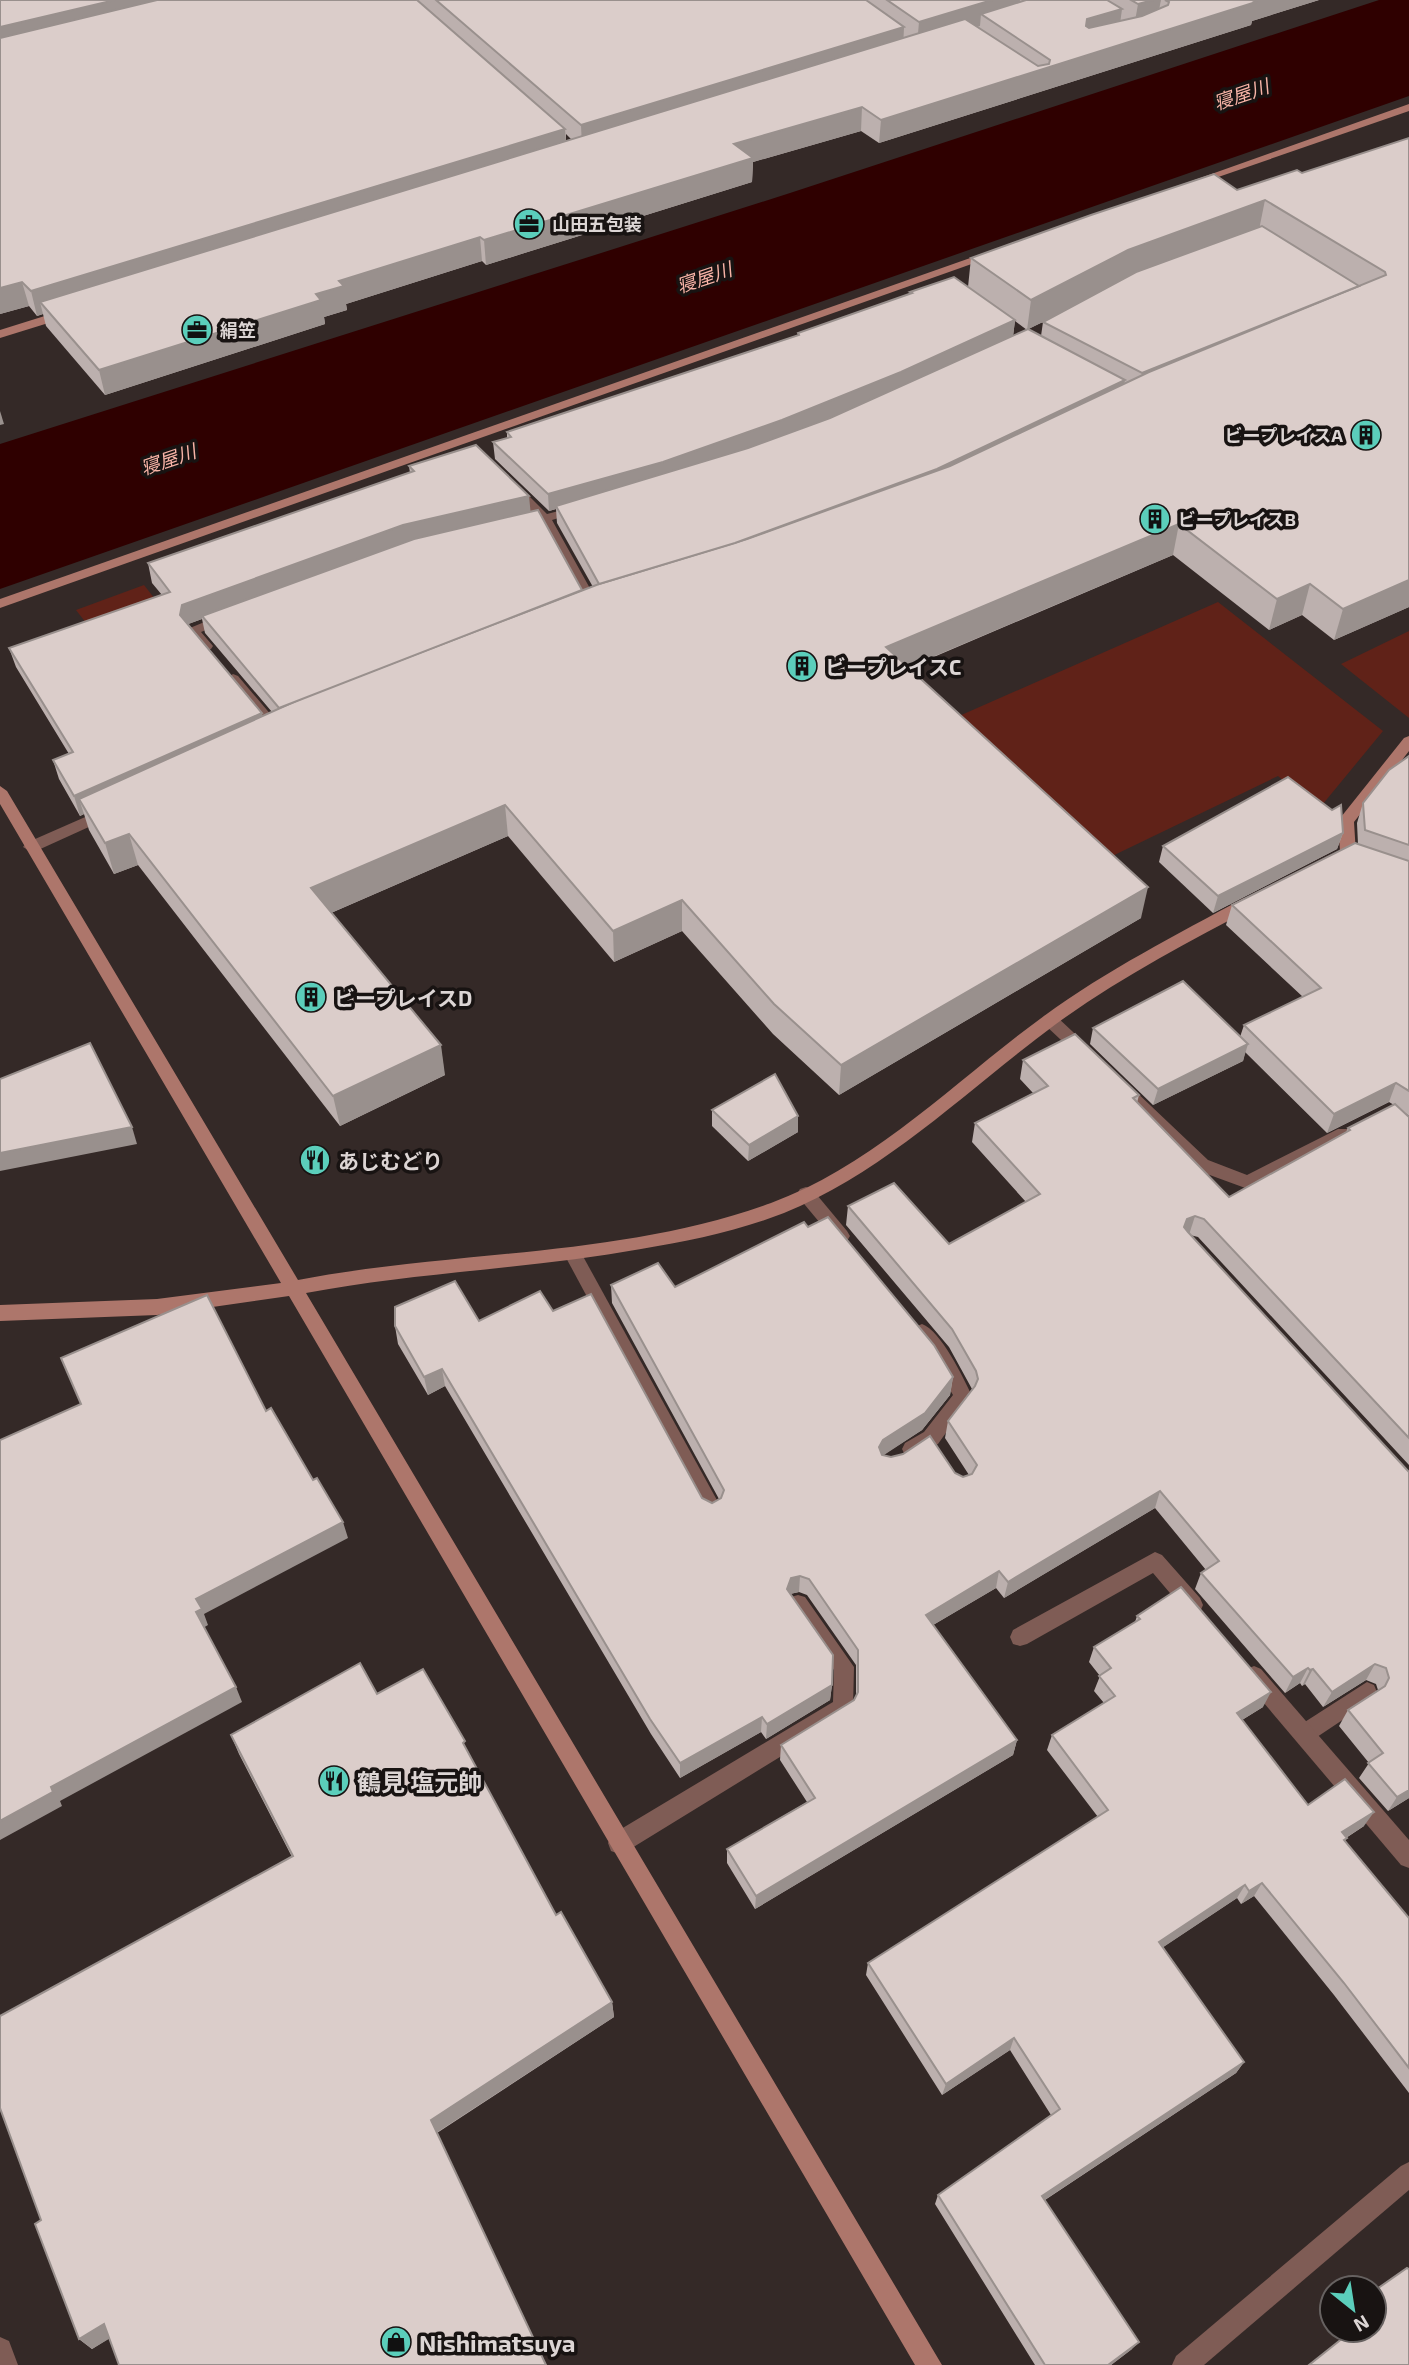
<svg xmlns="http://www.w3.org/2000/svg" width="1409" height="2365" viewBox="0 0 1409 2365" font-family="'Exo 2','Noto Sans JP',sans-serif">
	<rect width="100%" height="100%" fill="#342927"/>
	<g fill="#602218">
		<path d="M144,585l21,27 -68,25 -21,-27z"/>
		<path d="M1218,602l165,129 -65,79 -40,-34 -174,84 -154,-140z"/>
		<path d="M1409,631v87l-68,-54z"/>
	</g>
	<path fill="#2f0000" d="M1379,0h30v96l-1409,493v-145l790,-251z"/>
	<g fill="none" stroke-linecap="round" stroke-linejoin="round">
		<g fill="#7f5c55" fill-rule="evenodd">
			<path d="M1050,1014l6,2 35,33 2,4 -2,4h-12l-35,-33 -2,-4 2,-4z"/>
			<path d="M1125,1086l6,1 77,73 39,15 91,-46h12l3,5 -3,5 -102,50 -52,-19 -77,-73 -2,-5 2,-5z"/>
			<path d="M806,1187l6,2 35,42 3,5 -3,5 -6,2 -6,-2 -35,-42 -3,-5 3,-5z"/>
			<path d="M573,1247l6,2 139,253 3,6 -3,6 -7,3 -7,-3 -140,-260 3,-5z"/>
			<path d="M922,1324c19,7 41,53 50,72l-34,48 -26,13 -7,-2 -3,-6 3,-6 19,-11 29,-37 -20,-34 -20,-29 2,-5z"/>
			<path d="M798,1595l7,2 49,70 -1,40 -3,7 -223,137 -8,3 -8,-3 -3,-8 3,-8 222,-133 1,-32 -46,-66 3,-7z"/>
			<path d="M1367,1682l7,3 3,7 -3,7 -63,42 -7,3 -7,-3 -4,-7 4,-7z"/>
		</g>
		<g fill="#7f5c55" fill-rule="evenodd">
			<path d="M514,485l5,1 28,28 31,-8 7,4 -33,10 50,90 -2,3h-10l-2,-3 -47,-87 -21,5 -7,-4 22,-8 -27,-27z"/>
			<path d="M224,614l7,4 -2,3 -28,11 12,14 -2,3h-10l-16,-19z"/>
			<path d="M233,674l5,2 45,53 2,3 -2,3h-10l-45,-53 -2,-3z"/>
			<path d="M108,807l8,5 -3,4 -77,35 -5,1 -8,-5 3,-4z"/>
			<path d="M1155,1552l7,3 38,43 3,7 -3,7 -7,2 -7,-2 -33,-39 -126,71 -7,2 -7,-2 -3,-7 3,-7z"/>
			<path d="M1254,1666l7,3 148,171v28l-8,-3 -154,-182 -3,-7 3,-7z"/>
			<path d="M1409,2162v28l-205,175h-32l4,-9 225,-190z"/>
			<path d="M0,2337l9,4 9,24h-18z"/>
		</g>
		<g fill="#ad766b" fill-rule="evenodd">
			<path d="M1409,104v7l-211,73 -9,-2z"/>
			<path d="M993,250l4,1v4l-997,353v-9z"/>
			<path d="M67,309l4,1v6l-71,22v-8z"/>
			<path d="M1409,736v15l-55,71 2,32c-5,8 -19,12 -27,10l-3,-4 14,-9 -2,-30 3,-4 63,-79z"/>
			<path d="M0,786l7,5 291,489c156,-30 322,-22 473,-77 104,-38 186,-124 273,-187 63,-46 132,-81 200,-118h12l2,4 -2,4c-69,37 -137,72 -200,118 -88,65 -169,147 -272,189 -46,18 -95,28 -143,36 -111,20 -224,23 -335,44l636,1072h-27l-626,-1069 -132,19 -157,6v-16l157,-6 124,-16 -281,-479z"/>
		</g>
	</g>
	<g fill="#bcb0ae" fill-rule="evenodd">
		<path d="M0,0h1319l-67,21 -1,4 -372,118 -18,-12 -108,31 -1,20 -266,83 -4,-4 -136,43 1,6 -23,7 1,7 -220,71 -59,-69 -3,-12 -6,2 -8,-10 -29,8zM566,134l5,5 -5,2z"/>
		<path d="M1409,138v469l-75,33 -32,-25 -33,15 -96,-75 -265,113 233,250 -302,177 -66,-61 -91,-103 -68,31 -106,-126 -177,77 114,162 -105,51 -202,-261 -24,9 -25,-44 -5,-16 -4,2 -21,-37 -6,-19 16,-6 -53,-87 -7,-19 153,-53 -10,-12 -4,-20 262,-90 -1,-7 121,46 52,79 11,-4 -36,-64 -1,-14 -7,2 -54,-52 -2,-17 14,-4v-6l291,-97v-2l112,-39v-2l58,-5 3,-29 331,-85zM1015,321l12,9 -14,6zM1043,322l-2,14 -13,-7zM202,619l3,14 67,79 -10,4v-3l-74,-89z"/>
		<path d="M1409,756v360l-5,-4 5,5v348l-211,-228 -8,-2 219,237v326l-21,13 -29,-33 10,-15 -30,-37 9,-16 30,-20 -2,-6 -10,-4 -43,27 -18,-23 -3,2 -2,-3 -15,10 -90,-104 6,-16 5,-3 -51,-62 -151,90 -8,-10 -63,37 84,115 -4,15 -258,154 -28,-46v-14l80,-47 -27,-42 1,-15 73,-45 2,-3v-32l-49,-70 -8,-3 -9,2 42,91 -2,15 -64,39 -5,-7 -81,46 -29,-44 -206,-348 -17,9 -30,-51 -3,-18 84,-5 74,-10 149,187 10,5 7,-4 -107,-196 -1,-18 64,2 278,90 -3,18 -28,35 -39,25 72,18 8,4 6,-2 -24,-37 3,-17 24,-32 -23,-42 -103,-122 2,-19 101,38 77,-42 -54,-60 3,-19 58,-30 -13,-14 3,-19 116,35 -2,8 92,94 117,-65 2,-4 46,-23 -5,-3 -62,31 -82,-81 -2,9 -90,44 -63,-61 3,-16 147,9 4,-12 59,-28 -77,-72 6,-20 126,-61 -1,-21 6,-20z"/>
		<path d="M1343,833l-6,16 -124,64 -54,-51 4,-16z"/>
		<path d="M712,1110l86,22 -50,29 -36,-35z"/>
		<path d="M1137,1616l126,91 -21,13 66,85 56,21 -18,12 -1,4 64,76v175l-75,-98 -80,-99 -13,8 -4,-6 -74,49 81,115 -8,11 -191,127 87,149 -21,16h-76l-100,-161 3,-9 113,-80 -41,-65 -68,45 -76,-120 2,-12 230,-146 -51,-67 5,-15 52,-32 -10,-12 6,-15 -11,-14 5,-15 41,-25z"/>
		<path d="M377,1694l90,57 89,164 56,87 2,15 -177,116 -345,216 -13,-10 -38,-119 251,-363 -53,-103 -8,-19z"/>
	</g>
	<g fill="#99908d">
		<path d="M115,0h101l-216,51v-24z"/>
		<path d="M992,0h28l-2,14h-37l-1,12 -63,19 2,-23z"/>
		<path d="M1153,0h8l-4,20 -23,7 4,-23z"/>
		<path d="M1251,0h68l-67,21 -1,4 -372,118 2,-23z"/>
		<path d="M1122,9l-3,23 -35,10 2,-16 1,-7z"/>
		<path d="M904,27l-1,23 -321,98 -1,-23z"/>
		<path d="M862,107l-1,24 -108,31 -1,20 -266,83 -2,-25 250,-96z"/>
		<path d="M565,129l2,24 -527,149 3,12 -6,2 -6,-25z"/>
		<path d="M1265,200l-6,30 -136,50 -96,50 4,-30 97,-50z"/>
		<path d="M480,237l2,24 -136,43 1,6 -23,7 1,7 -220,71 -6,-25 217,-76 23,-13z"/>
		<path d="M22,282l7,24 -29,8v-26z"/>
		<path d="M1359,286l-220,103 3,-16z"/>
		<path d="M1015,320l-2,17 -113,52 -118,48 -119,42 -107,27v3l-7,2 -1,-17z"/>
		<path d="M1125,380l-3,17 -187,89 -336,98z"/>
		<path d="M0,411l4,13 -4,1z"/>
		<path d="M529,496l2,20 -329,100v3l-16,6 -6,-10 2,-10 221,-80z"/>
		<path d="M1179,524l-6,31 -290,123 3,-31z"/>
		<path d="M1409,580v27l-75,33 9,-31z"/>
		<path d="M1310,584l-8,31 -33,15 8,-31z"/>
		<path d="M262,713l4,19 -187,67 5,15 -4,2 -6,-20z"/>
		<path d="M505,805l3,31 -191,83 -6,-31z"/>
		<path d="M1343,833l-6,16 -124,64 5,-17z"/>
		<path d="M129,834l9,31 -24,9 -9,-31z"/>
		<path d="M1148,887l-7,31 -302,177 2,-30z"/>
		<path d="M682,900v31l-68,31 -1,-31z"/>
		<path d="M1248,1044l-5,17 -90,44 5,-16z"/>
		<path d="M441,1045l4,30 -105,51 -7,-30z"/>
		<path d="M1396,1083l-7,19 -62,31 7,-19z"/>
		<path d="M798,1116v16l-50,29 1,-16z"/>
		<path d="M132,1127l5,17 -137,27v-18z"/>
		<path d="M1195,1216l-6,19 -10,10 8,-26z"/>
		<path d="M442,1369l3,17 -17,9 -4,-18z"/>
		<path d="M953,1377l-3,18 -28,35 -41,27 -2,-10 4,-7z"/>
		<path d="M1160,1491l-5,17 -151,90 4,-16z"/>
		<path d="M343,1522l5,16 -144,76 4,11 -5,3 -7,-16v-13z"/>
		<path d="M999,1571l-3,17 -73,43 3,-16z"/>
		<path d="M800,1576l-1,16 -9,2 -3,-5 4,-11z"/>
		<path d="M1375,1664l-9,16 -43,27 9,-15z"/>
		<path d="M1308,1668l-8,15 -15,10 8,-16z"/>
		<path d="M1313,1669l-8,15 -3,2 8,-16z"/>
		<path d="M832,1685l-2,15 -64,39 1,-15z"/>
		<path d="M236,1687l6,15 -182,99 2,5 -62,34v-19l51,-34z"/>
		<path d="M1271,1692l-8,15 -34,21 8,-15z"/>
		<path d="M762,1717l-1,15 -81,46v-15z"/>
		<path d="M1017,1740l-4,15 -258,154 1,-13z"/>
		<path d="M1409,1790v8l-21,13 9,-14z"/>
		<path d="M1374,1812l-10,14 -31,20 9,-14z"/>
		<path d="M1262,1883l-8,13 -13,8 8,-13z"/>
		<path d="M1245,1885l-8,13 -84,56 6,-12z"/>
		<path d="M612,2002l2,15 -178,116 -5,-13z"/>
		<path d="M1014,2038l-4,12 -68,45 4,-11z"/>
		<path d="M1244,2062l-8,11 -199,132 5,-9z"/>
		<path d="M104,2324l13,10 -25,15 -13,-10z"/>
		<path d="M1139,2342l-7,7 -21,16h-3z"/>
	</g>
	<g fill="#dbcdca" stroke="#99908d" stroke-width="2">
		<path d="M0,0h115l-115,27z"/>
		<path d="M157,0h260l148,129 -534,162 -9,-9 -22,6v-250z"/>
		<path d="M436,0h430l38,27 -323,98z"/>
		<path d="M887,0h105l-73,22z"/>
		<path d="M1026,0h81l15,9 -35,10 -1,7 3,2 53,-12 26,-11 1,-3 -4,-2h87l4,2 -375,118 -19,-13 -128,37 19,14 -269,82 -4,-3 -141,44 5,5 -28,8 5,6 -222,70 -59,-68 925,-283 73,47 11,-2 1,-4 -69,-46z"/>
		<path d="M1131,0h22l-15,4z"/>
		<path d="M1409,138v442l-66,29 -33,-25 -33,15 -98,-75 -293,123 262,240 -307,178 -67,-61 -92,-104 -69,31 -108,-126 -194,83 130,157 -108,51 -204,-262 -24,9 -26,-44 228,-103 292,-112 148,-45 203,-73 199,-94 237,-97 -1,-3 -120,-72 -137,50 -97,50 -60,-42 120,-43 123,-41 23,16 60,-20 5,3z"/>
		<path d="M1262,226l97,60 -217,87 -99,-51 93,-50z"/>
		<path d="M954,277l61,43 -114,52 -119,48 -119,42 -115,32 -55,-52 18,-5 -4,-5 292,-97 -1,-2 114,-40 -2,-1z"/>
		<path d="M1028,329l97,51 -188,89 -202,74 -136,41 -43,-78 192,-58 82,-30z"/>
		<path d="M476,445l53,51 -126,29 -221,80 -2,10 82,98 -188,83 -21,-36 20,-8 -64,-104 161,-56 -22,-29 266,-92 -5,-5z"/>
		<path d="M538,510l44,80 -303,118 -77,-92 212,-77z"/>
		<path d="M1409,756v89l-44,-15 -2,-27 26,-33z"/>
		<path d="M1288,777l44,33 9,-5 2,28 -125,63 -55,-50z"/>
		<path d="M1355,843l54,18v230l-13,-8 -62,31 -90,-89 77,-37 -89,-83z"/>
		<path d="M1183,981l65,63 -90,45 -65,-61z"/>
		<path d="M1075,1034l64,61 -6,3 96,99 121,-67 -2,-2 47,-24 14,13v321l-205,-219 -9,-3 -8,3 -3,8 4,5 221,240v318l-12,7 -29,-34 15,-10 -35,-43 37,-24 4,-8 -3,-10 -11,-4 -43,28 -19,-23 -3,1 -2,-2 -15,9 -92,-104 18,-12 -59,-70 -152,91 -9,-11 -73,44 91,125 -261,156 -29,-47 88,-51 -34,-53 73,-45 4,-8v-42l-49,-71 -9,-3 -9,2 -4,11 46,66 -1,30 -65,39 -5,-7 -82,46 -30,-44 -208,-350 -18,8 -29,-51v-19l60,-26 24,40 61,-30 13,20 38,-17 111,204 10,5 9,-5 3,-8 -113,-205 47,-22 17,24 129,-65 4,5 20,-10 106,128 19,32 -28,36 -42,27 -4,7 3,8 9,2 12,-3 27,-18 25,37 8,4 9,-3 5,-9 -29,-44 27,-35 3,-7 -2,-8 -24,-42 -104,-123 46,-23 55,61 91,-50 -65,-71 73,-37 -25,-26z"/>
		<path d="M90,1043l42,84 -132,26v-74z"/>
		<path d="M775,1074l23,42 -49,29 -37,-35z"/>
		<path d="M207,1295l59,116 5,-3 42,72 4,-2 26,44 -147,77 6,10 -6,3 40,75 -185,100 2,5 -53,29v-381l81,-36 -20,-46z"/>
		<path d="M1181,1587l90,105 -34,21 71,92 37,-26 29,33 -32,20 5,6 -3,2 65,78v150l-65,-85 -82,-100 -13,8 -4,-6 -86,57 85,120 -202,134 97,146 -31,23h-63l-107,-170 122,-86 -46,-71 -68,46 -78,-121 240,-153 -56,-75 63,-39 -16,-20 12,-8 -17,-21 46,-28 -3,-3z"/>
		<path d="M360,1663l17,31 46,-25 42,72 -2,2 93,172 5,-3 51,90 -181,118 115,245h-427l-15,-41 -25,15 -44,-115 6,-4 -41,-112v-92l293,-160 -62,-121z"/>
		<path d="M1407,2268l2,1v96h-100l44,-35h21v-39z"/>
	</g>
	<defs>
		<g id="office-disc" transform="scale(1.575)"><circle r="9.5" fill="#5bcebb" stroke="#181312"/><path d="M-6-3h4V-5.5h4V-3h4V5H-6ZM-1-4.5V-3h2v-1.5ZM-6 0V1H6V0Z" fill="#111"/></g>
		<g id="building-disc" transform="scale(1.575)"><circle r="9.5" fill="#5bcebb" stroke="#181312"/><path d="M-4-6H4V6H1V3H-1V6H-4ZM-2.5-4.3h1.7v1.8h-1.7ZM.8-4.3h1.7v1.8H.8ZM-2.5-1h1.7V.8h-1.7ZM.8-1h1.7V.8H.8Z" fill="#111"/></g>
		<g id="restaurant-disc" transform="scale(1.575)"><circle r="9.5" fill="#5bcebb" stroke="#181312"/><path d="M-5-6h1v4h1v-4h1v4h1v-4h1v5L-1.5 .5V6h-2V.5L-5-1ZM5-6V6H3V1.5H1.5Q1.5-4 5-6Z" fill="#111"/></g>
		<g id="shop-disc" transform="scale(1.575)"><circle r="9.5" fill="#5bcebb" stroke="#181312"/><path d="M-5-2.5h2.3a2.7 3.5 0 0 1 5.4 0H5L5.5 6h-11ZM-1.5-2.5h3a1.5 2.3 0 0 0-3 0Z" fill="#111"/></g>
	</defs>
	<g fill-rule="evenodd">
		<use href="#office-disc" x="529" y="224"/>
		<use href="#office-disc" x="197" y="330"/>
		<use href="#building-disc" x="1366" y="435"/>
		<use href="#building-disc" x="1155" y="519"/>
		<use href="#building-disc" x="802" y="666"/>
		<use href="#building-disc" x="311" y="997"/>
		<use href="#restaurant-disc" x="315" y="1160"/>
		<use href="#restaurant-disc" x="334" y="1781"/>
		<use href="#shop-disc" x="396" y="2342"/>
	</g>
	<g text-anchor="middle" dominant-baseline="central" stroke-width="7" stroke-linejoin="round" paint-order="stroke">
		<g font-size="18" font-weight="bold" fill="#dcd5d4" stroke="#181312" text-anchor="start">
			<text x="552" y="224">山田五包装</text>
			<text x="220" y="330">絹笠</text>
			<text x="1343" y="435" text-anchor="end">ビープレイスA</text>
			<text x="1178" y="519">ビープレイスB</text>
		</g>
		<g font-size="19" font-style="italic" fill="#f7b3a6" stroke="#181312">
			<text transform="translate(1241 94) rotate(-19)">寝屋川</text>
			<text transform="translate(704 277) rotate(-19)">寝屋川</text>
			<text transform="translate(168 459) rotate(-19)">寝屋川</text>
		</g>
		<g font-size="21" font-weight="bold" fill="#dcd5d4" stroke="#181312" text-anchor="start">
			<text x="825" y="666">ビープレイスC</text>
			<text x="334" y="997">ビープレイスD</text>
			<text x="338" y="1160">あじむどり</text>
		</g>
		<g font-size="24" font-weight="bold" fill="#dcd5d4" stroke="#181312" text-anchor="start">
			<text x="357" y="1781">鶴見 塩元帥</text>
			<text x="419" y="2342">Nishimatsuya</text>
		</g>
	</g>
	<g transform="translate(1353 2309) rotate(150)"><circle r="33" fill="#181312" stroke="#666160" stroke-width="2"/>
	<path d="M0-5L12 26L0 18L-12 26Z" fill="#5bcebb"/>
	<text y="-10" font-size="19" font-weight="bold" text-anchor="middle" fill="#dcd5d4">N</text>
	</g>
</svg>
